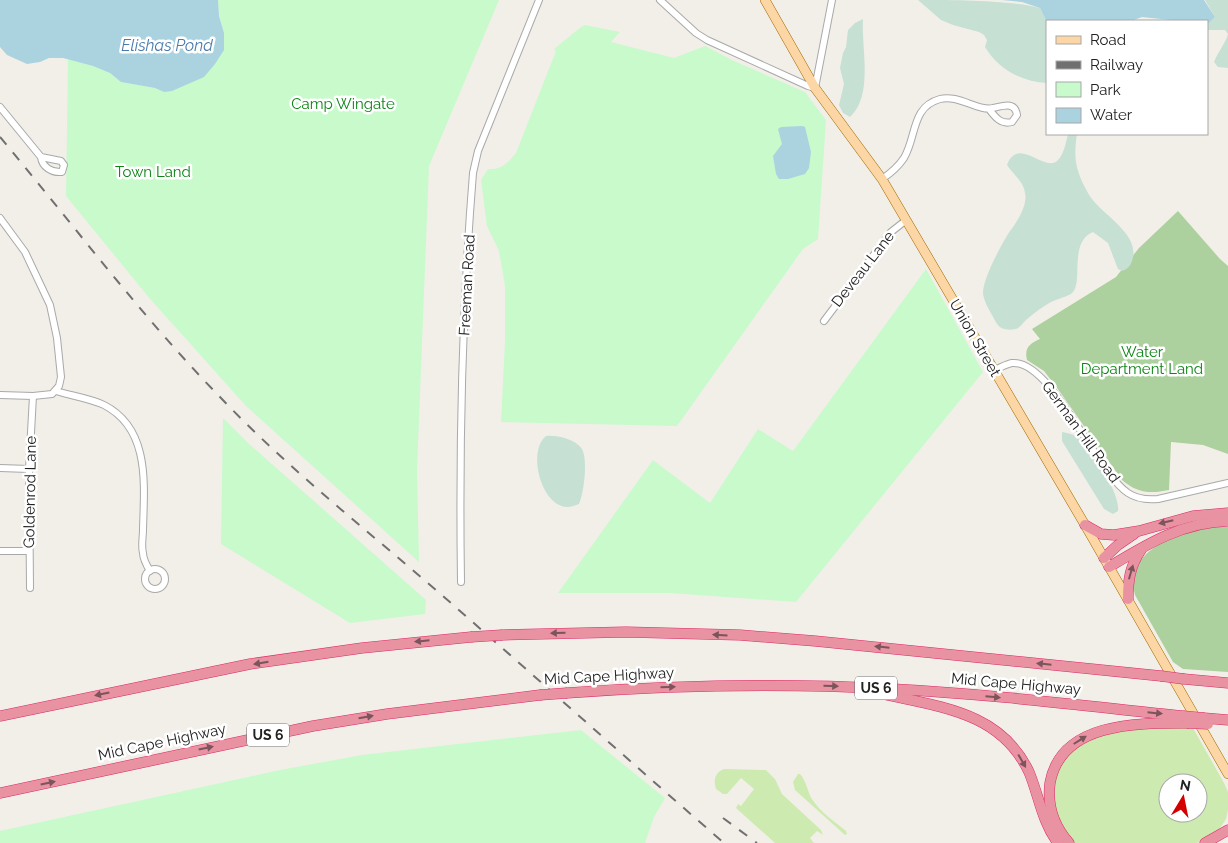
<svg xmlns="http://www.w3.org/2000/svg" width="1228" height="843" viewBox="0 0 1228 843" font-family="Raleway,sans-serif">
	<rect width="100%" height="100%" fill="#f2efe9"/>
	<g fill="#cdebb0" fill-rule="evenodd">
		<path d="M1146,728h47l31,55 4,9v18l-2,9 -8,12 -21,12h-123c-27,-31 -29,-76 9,-100 18,-12 42,-12 63,-15zM1168,783h30v30h-30z"/>
		<path d="M724,769l42,1 9,9 7,15 39,36 2,5 -6,-4 -7,7 4,5h-39l-39,-35 2,-4 3,2 13,-17 -13,-11 -14,16h-4l-7,-5c-3,-8 -1,-17 8,-20z"/>
		<path d="M798,774h2c7,8 7,17 12,25 8,13 23,23 34,32l1,3 -2,1 -50,-45 -2,-8z"/>
	</g>
	<g fill="#add19e">
		<path d="M1178,211l42,48 8,7v188l-25,-9 -32,-3 -2,48c-19,4 -32,3 -47,-10l-67,-95 -11,-14 -17,-11c-3,-12 3,-17 13,-21l-8,-10 84,-52 23,-29z"/>
		<path d="M1215,526l13,1v145l-45,-3 -10,-7 -38,-67c-12,-46 45,-63 80,-69z"/>
	</g>
	<g fill="#c6e0d4">
		<path d="M918,0c35,0 91,0 122,8l7,14v61c-25,-1 -49,-14 -62,-36l2,-7 -3,-5 -5,-3 -26,-7 -12,-5z"/>
		<path d="M1205,0h23v68l-10,-1 -4,-5c4,-10 11,-18 14,-28l-3,-4h-18v-5l8,-8z"/>
		<path d="M863,19c-2,29 11,76 -13,98l-7,-4 -4,-8 5,-21 -4,-16 3,-15 3,-6 2,-17 7,-7z"/>
		<path d="M1068,134h9c-4,25 -1,37 11,59 11,21 54,40 44,68 -2,6 -5,8 -10,10l-4,-2 -10,-26 -15,-11c-25,10 -9,51 -21,61 -3,3 -15,6 -21,9 -9,5 -17,11 -25,18 -2,2 -5,6 -8,8 -3,2 -11,2 -14,1 -7,-2 -9,-9 -12,-14 -4,-7 -8,-14 -9,-21 -1,-14 19,-51 27,-63 7,-9 18,-26 15,-38 -1,-11 -13,-20 -18,-28 11,-30 38,9 51,-5 6,-6 8,-18 10,-26z"/>
		<path d="M1062,432c5,1 11,2 15,5 14,9 44,58 41,74l-5,3 -9,-5 -42,-68z"/>
		<path d="M546,436c11,-1 29,3 36,13 6,11 2,44 -3,55 -4,1 -7,3 -12,3 -26,-1 -40,-56 -21,-71z"/>
	</g>
	<g fill="#c8facc">
		<path d="M218,0h281l-70,166 -12,304 2,92 -173,-156 -95,-106 -85,-104 2,-137 25,7 17,7 11,9 34,6 9,4 60,-59 -5,-17z"/>
		<path d="M585,25l35,7 -9,10 63,16 31,-12 29,15 71,31 21,28 -8,119 -15,10 -126,177 -176,-4 4,-81v-55l-6,-35 -12,-25 -6,-46 7,-11c13,1 20,-6 28,-16l40,-102 -2,-2 27,-22z"/>
		<path d="M926,269l57,103 -187,230 -126,-9h-112l95,-133 57,43 48,-74 35,22z"/>
		<path d="M223,418l24,24 179,158 -1,14 -75,9 -129,-79z"/>
		<path d="M581,730l84,68 -11,19 -9,26h-645v-12l280,-61 82,-15z"/>
	</g>
	<g fill="#aad3df">
		<path d="M0,0h218l1,16 5,17v17l-9,14 -11,13 -32,14 -8,1 -9,-4 -34,-6 -11,-9 -17,-7 -30,-8h-14l-9,4 -13,2 -20,-9 -7,-8z"/>
		<path d="M1002,0h202l11,17 -8,8v-4h-27l-38,-4 -11,4 -84,1 -7,-14 -18,-6z"/>
		<path d="M802,126l3,1 6,25 -2,16 -4,6 -17,5h-9l-3,-5 -3,-18 9,-12 -4,-15 3,-2z"/>
	</g>
	<g fill="none" stroke-linecap="round" stroke-linejoin="round">
		<g stroke="#a9a9a9" stroke-width="8">
			<g id="minor">
				<path d="M660,0l36,33 11,7 101,46 7,2 17,-88"/>
				<path d="M0,107l41,50c1,10 11,16 21,15l2,-7 -3,-4 -20,-4"/>
				<path d="M882,179c9,-6 16,-12 22,-21 13,-22 7,-51 36,-59 18,-5 39,13 53,9 10,-2 22,-7 24,7l-5,7c-11,3 -17,-5 -23,-13"/>
				<path d="M0,218l25,34 25,53 7,33 4,39 -2,9 -7,8 -19,2 -33,-1"/>
				<path d="M824,321l67,-89 14,-11"/>
				<path d="M994,370c6,-2 12,-6 18,-7 40,-3 84,109 116,130 9,6 19,7 30,6l70,-16"/>
				<path d="M56,391c16,5 33,7 48,14 47,24 40,81 39,125 0,7 -2,16 0,23 0,6 4,13 7,18"/>
				<path d="M0,468l29,1"/>
				<path d="M0,551h29"/>
				<circle cx="155" cy="579" r="10"/>
				<path d="M461,582c-2,-136 1,-273 12,-409l5,-22 61,-151"/>
				<path d="M30,588l-1,-119 4,-73"/>
			</g>
		</g>
		<g stroke="#a06b00" stroke-width="10">
			<path id="major" d="M765,0l50,88 67,91 203,346 143,249"/>
		</g>
		<g stroke="#dc2a67" stroke-width="11">
			<g id="highway">
				<path d="M1085,525l16,9 13,1 25,-4 54,-15 35,-3"/>
				<path d="M1104,558l14,-13 16,-11"/>
				<path d="M1109,567c38,-23 74,-45 119,-46"/>
				<path d="M1128,599c0,-19 2,-33 13,-49"/>
				<path d="M502,635l124,-3 114,3 75,6 346,35"/>
				<path d="M1184,679l44,4"/>
				<path d="M567,693c108,-8 217,-10 326,-4 97,5 193,17 290,27"/>
				<path d="M883,694c57,13 118,18 146,78 10,24 13,50 29,71"/>
				<path d="M0,716l250,-52 112,-16 109,-11"/>
				<path d="M1204,718l24,2"/>
				<path d="M0,793l313,-67 74,-12 153,-19"/>
				<path d="M1069,843c-15,-17 -22,-37 -19,-60 11,-62 90,-60 137,-60"/>
				<path d="M1205,843l23,-13"/>
			</g>
		</g>
		<use href="#minor" stroke="#fff" stroke-width="6"/>
		<use href="#major" stroke="#fcd6a4" stroke-width="9"/>
		<use href="#highway" stroke="#e892a2" stroke-width="10"/>
		<g stroke="#707070" stroke-width="2" stroke-dasharray="10 10" stroke-linecap="butt">
			<path d="M0,137c73,87 141,179 220,260 74,78 160,143 240,214 88,77 175,155 264,232"/>
			<path d="M723,818l34,25"/>
		</g>
		<g stroke="#dc2a67" stroke-width="11" stroke-linecap="butt">
			<g id="highway-bridge">
				<path d="M471,637l31,-2"/>
				<path d="M1161,676l23,3"/>
				<path d="M540,695l27,-2"/>
				<path d="M1183,716l21,2"/>
				<path d="M1187,723l21,1"/>
			</g>
		</g>
		<use href="#highway-bridge" stroke="#e892a2" stroke-width="10"/>
	</g>
	<defs><path id="oneway-solid" d="M-6-.8H1V-3.2L6.5 0L1 3.2V.8H-6Z" transform="scale(1.25)"/></defs>
	<g fill="#7b545c">
		<use href="#oneway-solid" transform="translate(1166 522) rotate(167)"/>
		<use href="#oneway-solid" transform="translate(1131 572) rotate(-74)"/>
		<use href="#oneway-solid" transform="translate(558 633) rotate(178)"/>
		<use href="#oneway-solid" transform="translate(720 635) rotate(-177)"/>
		<use href="#oneway-solid" transform="translate(422 641) rotate(174)"/>
		<use href="#oneway-solid" transform="translate(882 647) rotate(-174)"/>
		<use href="#oneway-solid" transform="translate(261 663) rotate(171)"/>
		<use href="#oneway-solid" transform="translate(1044 664) rotate(-174)"/>
		<use href="#oneway-solid" transform="translate(831 686) rotate(2)"/>
		<use href="#oneway-solid" transform="translate(668 687) rotate(-2)"/>
		<use href="#oneway-solid" transform="translate(102 694) rotate(168)"/>
		<use href="#oneway-solid" transform="translate(993 697) rotate(5)"/>
		<use href="#oneway-solid" transform="translate(1155 713) rotate(6)"/>
		<use href="#oneway-solid" transform="translate(366 717) rotate(-10)"/>
		<use href="#oneway-solid" transform="translate(1080 740) rotate(-32)"/>
		<use href="#oneway-solid" transform="translate(206 748) rotate(-12)"/>
		<use href="#oneway-solid" transform="translate(1022 761) rotate(60)"/>
		<use href="#oneway-solid" transform="translate(48 783) rotate(-12)"/>
	</g>
	<g text-anchor="middle" dominant-baseline="central" stroke-width="5" stroke-linejoin="round" paint-order="stroke">
		<g fill="#fff" stroke="#646464" stroke-width="1">
			<rect x="855" y="676.5" width="42" height="23" rx="4"/>
			<rect x="247" y="723.5" width="42" height="23" rx="4"/>
		</g>
		<g font-size="14" font-weight="bold" fill="#222">
			<text x="876" y="688">US 6</text>
			<text x="268" y="735">US 6</text>
		</g>
		<g font-size="15" fill="#0c8416" stroke="#fff">
			<text x="343" y="104">Camp Wingate</text>
			<text x="153" y="172">Town Land</text>
			<text x="1142" y="352">Water<tspan x="1142" dy="17">Department Land</tspan></text>
		</g>
		<g font-size="15" fill="#222" stroke="#fff">
			<text transform="translate(863 269) rotate(-52)">Deveau Lane</text>
			<text transform="translate(467 285) rotate(-87)">Freeman Road</text>
			<text transform="translate(975 338) rotate(60)">Union Street</text>
			<text transform="translate(1081 432) rotate(54)">German Hill Road</text>
			<text transform="translate(30 492) rotate(-89)">Goldenrod Lane</text>
			<text transform="translate(609 676) rotate(-3)">Mid Cape Highway</text>
			<text transform="translate(1016 684) rotate(5)">Mid Cape Highway</text>
			<text transform="translate(162 742) rotate(-12)">Mid Cape Highway</text>
		</g>
		<g font-size="16" font-style="italic" fill="#4a7aab" stroke="#fff">
			<text x="167" y="45">Elishas Pond</text>
		</g>
	</g>
	<rect x="1046" y="20" width="162" height="115" fill="#ffffff" stroke="#a7a7a7"/>
	<rect x="1056" y="36" width="25" height="8" fill="#fcd6a4" stroke="#a7a7a7"/>
	<text x="1090" y="45" font-size="15" fill="#222222">Road</text>
	<rect x="1056" y="61" width="25" height="8" fill="#707070" stroke="#a7a7a7"/>
	<text x="1090" y="70" font-size="15" fill="#222222">Railway</text>
	<rect x="1056" y="82" width="25" height="15" fill="#c8facc" stroke="#a7a7a7"/>
	<text x="1090" y="95" font-size="15" fill="#222222">Park</text>
	<rect x="1056" y="108" width="25" height="15" fill="#aad3df" stroke="#a7a7a7"/>
	<text x="1090" y="120" font-size="15" fill="#222222">Water</text>
	<g transform="translate(1183 798) rotate(10)"><circle r="24" fill="#ffffff" stroke="#a7a7a7"/>
	<path d="M0-4L9 19L0 12L-9 19Z" fill="#d40000"/>
	<text y="-8" font-size="14" font-weight="bold" text-anchor="middle" fill="#222222">N</text>
	</g>
</svg>
